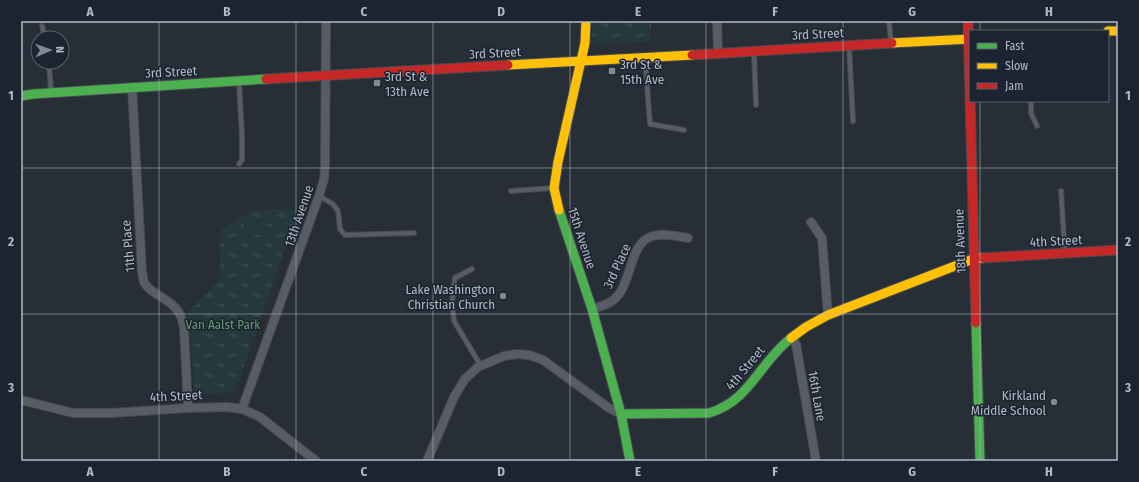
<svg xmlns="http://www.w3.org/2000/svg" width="1139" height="482" viewBox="0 0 1139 482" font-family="'Fira Sans Condensed',sans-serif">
	<defs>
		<pattern id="grass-tufts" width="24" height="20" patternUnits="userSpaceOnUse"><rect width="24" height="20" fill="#25383b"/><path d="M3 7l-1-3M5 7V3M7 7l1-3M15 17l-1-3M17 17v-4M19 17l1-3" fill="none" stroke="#425356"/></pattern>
	</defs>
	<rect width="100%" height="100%" fill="#282e35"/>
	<g fill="url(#grass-tufts)">
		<path d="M593,21h58v21l-60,2z"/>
		<path d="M299,209l-64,183 -40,3 -7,-83 31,-32 2,-50 33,-20z"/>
	</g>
	<path fill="#25383b" d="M266,221l1,13 -24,2v-13z"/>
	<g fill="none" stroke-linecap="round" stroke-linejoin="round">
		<g stroke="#464a50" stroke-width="6">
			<g id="lane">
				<path d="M889,21l2,22"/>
				<path d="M42,26l3,12"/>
				<path d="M849,46l4,75"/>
				<path d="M754,51l2,54"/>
				<path d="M645,58l5,66 34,6"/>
				<path d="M49,62l2,30"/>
				<path d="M239,82l3,54v24l-3,4"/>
				<path d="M1031,101v12l6,13"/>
				<path d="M511,191l43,-3"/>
				<path d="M1061,191l4,62"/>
				<path d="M319,196l14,8 5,7 2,18 5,6 69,-2"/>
				<path d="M472,269l-17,9 -3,24 2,19 27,45"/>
			</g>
		</g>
		<g stroke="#464a50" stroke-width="10">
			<g id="street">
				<path d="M717,21l1,32"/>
				<path d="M132,87l10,185c1,3 1,7 2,10 2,5 7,8 11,11 16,10 26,15 29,35l4,80"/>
				<path d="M811,222l11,16 6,77"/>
				<path d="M592,309c7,-2 14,-4 20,-8 19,-12 17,-54 36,-63 12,-6 27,-2 40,0"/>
				<path d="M792,336l4,8 20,117"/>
				<path d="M21,400l52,13h39l76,-5 39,-1 15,2 18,8 56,44"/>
				<path d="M242,409l77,-213 5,-17 1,-14 1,-144"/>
				<path d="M427,461l27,-64 11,-18 13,-12 26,-11 13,-2 12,1 14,5 66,48 12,6"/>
			</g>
		</g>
		<g stroke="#464a50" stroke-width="11">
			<g id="fast">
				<path d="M21,96l12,-2 233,-15"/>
				<path d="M559,210l33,99 29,105 9,47"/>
				<path d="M976,323l4,138"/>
				<path d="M621,414l88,-1c41,-12 50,-50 82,-75"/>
			</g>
		</g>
		<g stroke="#464a50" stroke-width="11">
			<g id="slow">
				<path d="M1108,31h10"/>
				<path d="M892,43l78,-4"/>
				<path d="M508,65l184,-10"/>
				<path d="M559,210l-5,-22 4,-26 27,-119 1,-22"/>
				<path d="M791,338l15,-11 22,-12 145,-56 9,-1"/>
			</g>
		</g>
		<g stroke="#464a50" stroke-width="11">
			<g id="jam">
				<path d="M968,21l8,302"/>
				<path d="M692,55l200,-12"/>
				<path d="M266,79l242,-14"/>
				<path d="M982,258l136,-8"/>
			</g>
		</g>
		<use href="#lane" stroke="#585c64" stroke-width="4"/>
		<use href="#street" stroke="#585c64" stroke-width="8"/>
		<use href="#fast" stroke="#4caf50" stroke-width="9"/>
		<use href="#slow" stroke="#ffc107" stroke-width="9"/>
		<use href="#jam" stroke="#c62828" stroke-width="9"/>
	</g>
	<path fill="none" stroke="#b1b9c7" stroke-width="1" stroke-opacity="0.55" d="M159,21v440M296,21v440M433,21v440M570,21v440M706,21v440M843,21v440M980,21v10M980,101v360M21,168h1097M21,314h1097"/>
	<g fill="#818894" stroke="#1b2430" stroke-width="1.5">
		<rect x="608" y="67" width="8" height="8" rx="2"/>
		<rect x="373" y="79" width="8" height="8" rx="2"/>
		<circle cx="503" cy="296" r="4"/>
		<circle cx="1054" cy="402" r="4"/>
	</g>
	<g text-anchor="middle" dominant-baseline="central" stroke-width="3" stroke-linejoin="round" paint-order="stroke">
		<g font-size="13" fill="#b1b9c7" stroke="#1b2430">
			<text transform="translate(818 34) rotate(-3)">3rd Street</text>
			<text transform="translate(495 53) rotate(-3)">3rd Street</text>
			<text transform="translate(171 72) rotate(-3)">3rd Street</text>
			<text transform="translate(299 216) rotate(-71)">13th Avenue</text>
			<text transform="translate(582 238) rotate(72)">15th Avenue</text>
			<text transform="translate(960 241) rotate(-92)">18th Avenue</text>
			<text transform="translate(1056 241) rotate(-3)">4th Street</text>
			<text transform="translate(128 246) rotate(-95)">11th Place</text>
			<text transform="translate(617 266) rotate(-65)">3rd Place</text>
			<text transform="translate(745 368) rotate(-50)">4th Street</text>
			<text transform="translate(176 396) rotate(-3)">4th Street</text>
			<text transform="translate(817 396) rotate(80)">16th Lane</text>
		</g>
		<g font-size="13" fill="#b1b9c7" stroke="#1b2430" text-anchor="start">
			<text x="620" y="64">3rd St &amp;<tspan x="620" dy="15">15th Ave</tspan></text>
			<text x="385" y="76">3rd St &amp;<tspan x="385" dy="15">13th Ave</tspan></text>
			<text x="495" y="289" text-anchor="end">Lake Washington<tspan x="495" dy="15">Christian Church</tspan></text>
			<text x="1046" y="395" text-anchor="end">Kirkland<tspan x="1046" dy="15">Middle School</tspan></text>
		</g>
		<g font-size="13" fill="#689874" stroke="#1b2430">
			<text x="223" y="324">Van Aalst Park</text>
		</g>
	</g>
	<rect width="1139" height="482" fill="none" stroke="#1b2430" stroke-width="44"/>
	<rect x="969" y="30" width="140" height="72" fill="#1b2430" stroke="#57606c"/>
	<rect x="977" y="43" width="20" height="6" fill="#4caf50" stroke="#57606c"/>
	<text x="1005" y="50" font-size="12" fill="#b1b9c7">Fast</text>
	<rect x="977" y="63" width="20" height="6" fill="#ffc107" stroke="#57606c"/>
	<text x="1005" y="70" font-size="12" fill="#b1b9c7">Slow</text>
	<rect x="977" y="83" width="20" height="6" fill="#c62828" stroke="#57606c"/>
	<text x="1005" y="90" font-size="12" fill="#b1b9c7">Jam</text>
	<g transform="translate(50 50) rotate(88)"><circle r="19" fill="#1b2430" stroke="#57606c"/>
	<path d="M0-3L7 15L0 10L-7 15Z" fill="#818894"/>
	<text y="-6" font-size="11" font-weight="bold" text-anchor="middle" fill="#b1b9c7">N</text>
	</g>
	<rect x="22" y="22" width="1095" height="438" fill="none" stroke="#b1b9c7" stroke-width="1.5"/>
	<g font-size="13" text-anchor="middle" font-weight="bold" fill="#b1b9c7">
		<text x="90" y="16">A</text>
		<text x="227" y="16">B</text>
		<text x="364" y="16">C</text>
		<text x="501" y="16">D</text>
		<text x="638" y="16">E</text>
		<text x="775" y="16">F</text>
		<text x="912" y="16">G</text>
		<text x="1049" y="16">H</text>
		<text x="11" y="100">1</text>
		<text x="1128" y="100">1</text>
		<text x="11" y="246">2</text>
		<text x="1128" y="246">2</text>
		<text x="11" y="392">3</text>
		<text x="1128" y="392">3</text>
		<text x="90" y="476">A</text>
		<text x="227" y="476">B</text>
		<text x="364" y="476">C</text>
		<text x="501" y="476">D</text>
		<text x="638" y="476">E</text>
		<text x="775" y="476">F</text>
		<text x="912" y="476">G</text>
		<text x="1049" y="476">H</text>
	</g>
</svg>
